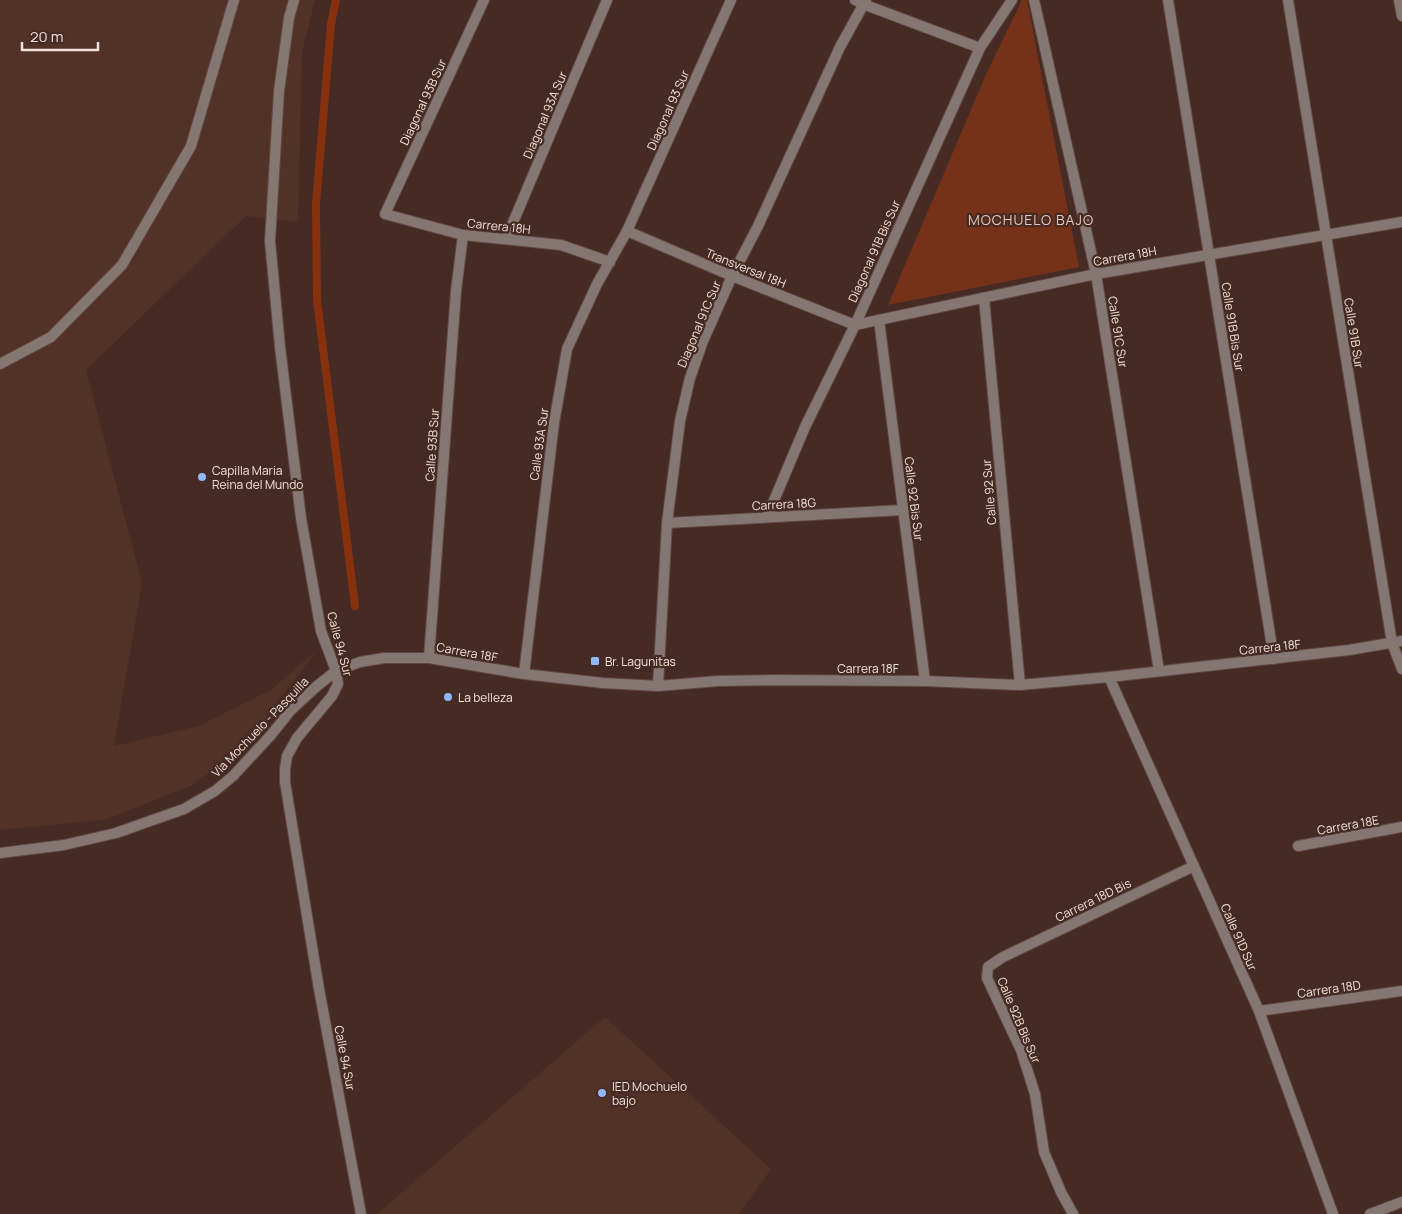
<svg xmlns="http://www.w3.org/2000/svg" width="1402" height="1214" viewBox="0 0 1402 1214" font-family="Manrope,sans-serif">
	<rect width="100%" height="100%" fill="#452b23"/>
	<g fill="#523227">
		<path d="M0,0h315l-13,52 -4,170 -52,-6 -160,154 56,213 -28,163 85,-20 73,-37 46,-40 -70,91 -55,45 -89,35 -104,10z"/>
		<path d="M605,1017l166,152 -32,45h-362z"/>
	</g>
	<path fill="#763119" d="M1022,0h5l52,267 -191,38 99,-233z"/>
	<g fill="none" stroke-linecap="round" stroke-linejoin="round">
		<path stroke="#87300e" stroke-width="8" d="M336,0l-5,24 -15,180 1,96 38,306"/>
		<g stroke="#614840" stroke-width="12">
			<g id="service">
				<path d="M270,241l9,-150 10,-73 5,-18"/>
				<path d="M0,364l51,-27 71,-72 69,-119 43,-146"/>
			</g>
		</g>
		<g stroke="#614840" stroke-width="12">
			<g id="minor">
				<path d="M484,0l-99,214 78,21 98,10 49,17"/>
				<path d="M855,0l8,4 117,44"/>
				<path d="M1034,0l62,274 63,397"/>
				<path d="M1168,0l106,659"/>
				<path d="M1288,0l104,643 10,26"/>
				<path d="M1399,0l3,16"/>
				<path d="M627,231l105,45 123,49 241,-51 306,-52"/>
				<path d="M506,239l101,-239"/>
				<path d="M270,241l10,106 21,171 20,113 15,40 2,13 -6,12 -35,42 -10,18 -2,13v13l34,207 42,225"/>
				<path d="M984,298l36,387"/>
				<path d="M879,320l46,361"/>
				<path d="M767,517l38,-90 50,-102 125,-277 32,-48"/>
				<path d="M667,523l236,-13"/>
				<path d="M429,658l27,-367 7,-56"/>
				<path d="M524,674l30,-251 13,-74 30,-65 30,-53 104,-231"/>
				<path d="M1109,677l150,334 74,203"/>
				<path d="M1298,846l104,-19"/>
				<path d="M1259,1011l143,-20"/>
				<path d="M1073,1214l-12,-22 -17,-40 -9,-58 -14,-44 -34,-72 1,-11 15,-10 191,-91"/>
				<path d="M1370,1214l32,-12"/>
			</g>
		</g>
		<g stroke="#614840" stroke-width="12">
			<g id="tertiary">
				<path d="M658,686l9,-163 13,-102 10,-43 13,-37 29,-65 26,-50 82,-179 26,-47"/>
				<path d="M0,853l64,-8 52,-12 68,-24 31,-18 18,-15 38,-41 20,-25 26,-24 19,-15 24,-9 24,-4h45l95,16 79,9 55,3 60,-5 57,-1 150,1 95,4 89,-8 240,-27 53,-9"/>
			</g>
		</g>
		<use href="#service" stroke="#847772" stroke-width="10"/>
		<use href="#minor" stroke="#847772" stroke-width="10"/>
		<use href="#tertiary" stroke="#847772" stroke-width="10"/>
	</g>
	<g fill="#93b7fd" stroke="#452b23" stroke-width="2">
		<circle cx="202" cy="477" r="5"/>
		<rect x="590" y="656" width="10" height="10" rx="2.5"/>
		<circle cx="448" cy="697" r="5"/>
		<circle cx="602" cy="1093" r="5"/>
	</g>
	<g text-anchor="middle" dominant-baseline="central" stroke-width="4.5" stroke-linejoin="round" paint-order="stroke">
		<g font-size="12" fill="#f2e1db" stroke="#452b23">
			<text transform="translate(423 102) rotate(-65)">Diagonal 93B Sur</text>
			<text transform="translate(668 110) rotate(-66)">Diagonal 93 Sur</text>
			<text transform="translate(545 115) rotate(-67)">Diagonal 93A Sur</text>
			<text transform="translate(499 226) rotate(6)">Carrera 18H</text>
			<text transform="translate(874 251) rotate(-66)">Diagonal 91B Bis Sur</text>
			<text transform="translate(1125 256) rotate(-10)">Carrera 18H</text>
			<text transform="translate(746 268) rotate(22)">Transversal 18H</text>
			<text transform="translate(699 324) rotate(-67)">Diagonal 91C Sur</text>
			<text transform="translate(1233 327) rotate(81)">Calle 91B Bis Sur</text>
			<text transform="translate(1118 332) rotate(81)">Calle 91C Sur</text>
			<text transform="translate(1354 333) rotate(81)">Calle 91B Sur</text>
			<text transform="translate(539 444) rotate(-82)">Calle 93A Sur</text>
			<text transform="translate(432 445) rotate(-86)">Calle 93B Sur</text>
			<text transform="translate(989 492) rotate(-95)">Calle 92 Sur</text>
			<text transform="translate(914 499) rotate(83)">Calle 92 Bis Sur</text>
			<text transform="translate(784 504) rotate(-3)">Carrera 18G</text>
			<text transform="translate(340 644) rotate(75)">Calle 94 Sur</text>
			<text transform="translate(1270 647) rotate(-6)">Carrera 18F</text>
			<text transform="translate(467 652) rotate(10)">Carrera 18F</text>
			<text x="868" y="668">Carrera 18F</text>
			<text transform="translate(260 727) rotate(-46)">Vía Mochuelo - Pasquilla</text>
			<text transform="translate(1348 825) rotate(-10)">Carrera 18E</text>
			<text transform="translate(1093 900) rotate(-26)">Carrera 18D Bis</text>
			<text transform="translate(1239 937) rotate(66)">Calle 91D Sur</text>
			<text transform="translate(1329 989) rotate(-8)">Carrera 18D</text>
			<text transform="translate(1019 1020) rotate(67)">Calle 92B Bis Sur</text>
			<text transform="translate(345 1058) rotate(79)">Calle 94 Sur</text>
		</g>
		<g font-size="12" fill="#f2e1db" stroke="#452b23" text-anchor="start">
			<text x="212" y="470">Capilla Maria<tspan x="212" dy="14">Reina del Mundo</tspan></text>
			<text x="605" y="661">Br. Lagunitas</text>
			<text x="458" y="697">La belleza</text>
			<text x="612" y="1086">IED Mochuelo<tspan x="612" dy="14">bajo</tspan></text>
		</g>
		<g font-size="14" letter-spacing="1" fill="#e9c7bc" stroke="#452b23">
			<text x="1031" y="219">MOCHUELO BAJO</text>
		</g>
	</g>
	<path d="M22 42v8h76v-8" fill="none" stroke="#f2e1db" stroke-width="2.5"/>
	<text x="30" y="42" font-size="15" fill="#f2e1db" stroke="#452b23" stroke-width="4" paint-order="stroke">20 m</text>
</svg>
